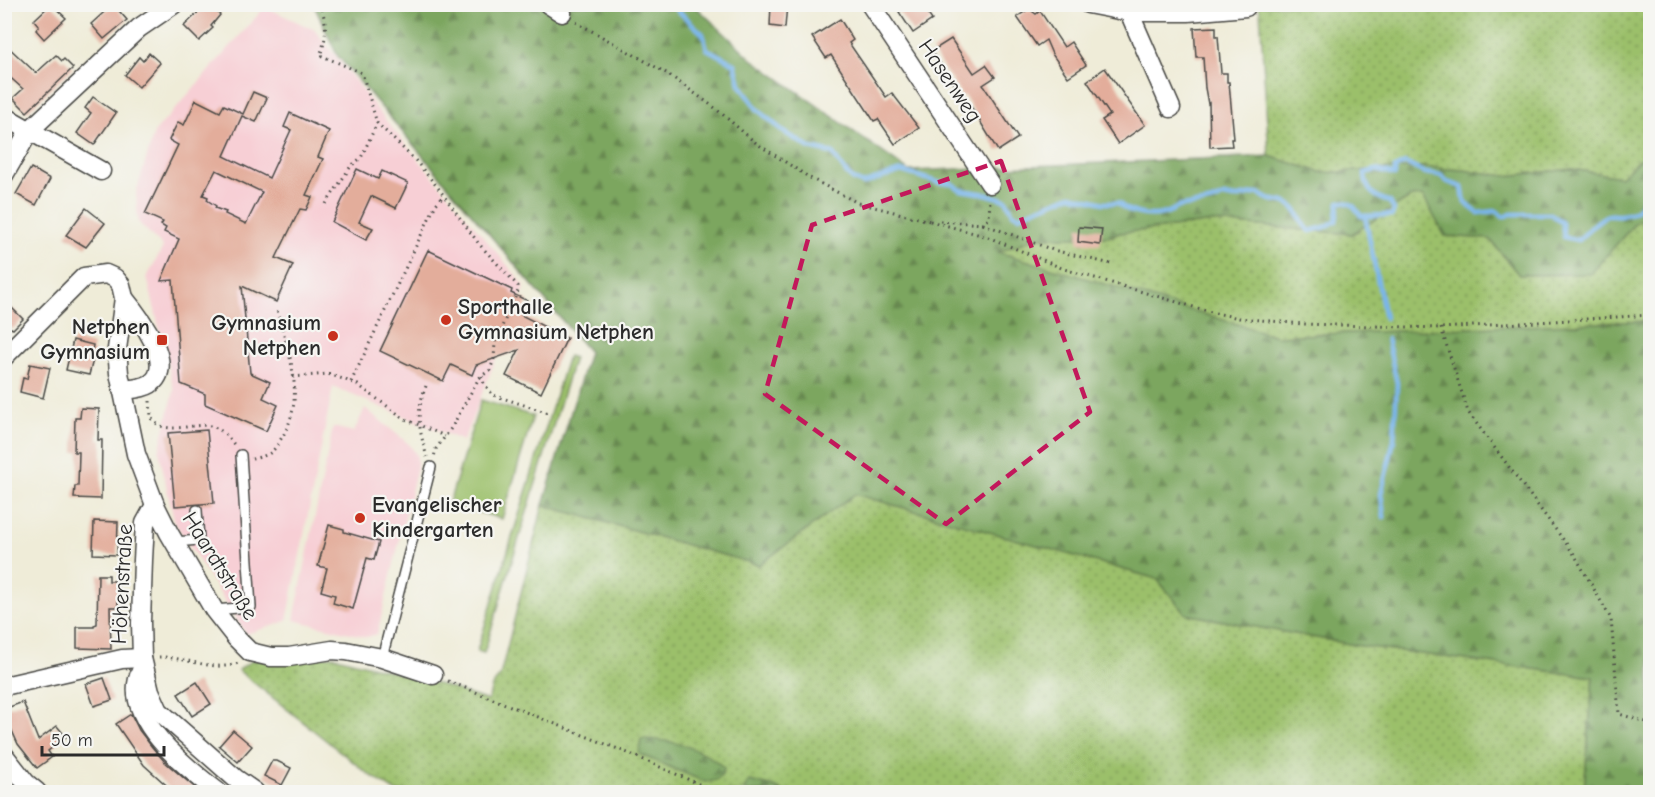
<svg xmlns="http://www.w3.org/2000/svg" width="1655" height="797" viewBox="0 0 1655 797" font-family="'Comic Neue',sans-serif">
	<defs>
		<pattern id="grass-dots" width="8" height="8" patternUnits="userSpaceOnUse" patternTransform="scale(1.5)"><rect width="8" height="8" fill="#9bc06b"/><path d="M2 2h.1M6 6h.1" fill="none" stroke="#7f9c58" stroke-width="1.8" stroke-linecap="round"/></pattern>
		<pattern id="forest-firs" width="22" height="20" patternUnits="userSpaceOnUse" patternTransform="scale(1.5)"><rect width="22" height="20" fill="#7ca65f"/><path d="M5 1l3.5 6h-7zM16 11l3.5 6h-7z" fill="#66874f"/></pattern>
	</defs>
	<rect width="100%" height="100%" fill="#f6f6f2"/>
	<filter id="ink" filterUnits="userSpaceOnUse"><feTurbulence type="fractalNoise" baseFrequency=".0167" numOctaves="2"/><feDisplacementMap in="SourceGraphic" scale="12" xChannelSelector="R" yChannelSelector="G"/><feConvolveMatrix kernelMatrix="1 2 1 2 8 2 1 2 1" color-interpolation-filters="sRGB"/></filter>
	<filter id="wash" filterUnits="userSpaceOnUse"><feTurbulence type="fractalNoise" baseFrequency=".008" numOctaves="4" result="noise"/><feDisplacementMap in="SourceGraphic" scale="24" xChannelSelector="R" yChannelSelector="G"/><feGaussianBlur stdDeviation="1.35" result="paint"/><feColorMatrix in="noise" values="0 0 0 0 0 0 0 0 0 0 0 0 0 0 0 0 0 1.4 0 .05"/><feComposite in="paint" operator="in"/></filter>
	<g filter="url(#wash)">
		<rect width="100%" height="100%" fill="#efecd8"/>
		<g fill="#f7cfd5">
			<path d="M265,7l50,23 74,94 136,162 -62,155 -130,-54 -46,234 -41,13 -71,-111 -7,-29 -9,-43 15,-60 -27,-114 16,-30 -25,-25 -2,-29 18,-60z"/>
			<path d="M365,408l45,37 7,11v11l-40,167 -10,3 -73,-17 39,-193 21,5z"/>
		</g>
		<g fill="url(#grass-dots)" stroke="#63764b" stroke-width="1.5">
			<path d="M1258,5h392v144l-29,28 -49,-8 -66,7 -43,-6 -44,-3 -96,6 -54,-17 -9,-145z"/>
			<path d="M1423,196l22,40 45,3 29,36 71,-1 47,-53 13,-2v102l-374,15 -279,-84 41,-15h70l12,-4 94,-11 138,12 59,-37z"/>
			<path d="M855,494l302,85 29,35 169,31 238,32 -9,115h-1188l-29,-19 -129,-103 15,-10 80,-4 109,29 46,16 4,-15 8,-10 43,-171 216,60z"/>
		</g>
		<g fill="url(#forest-firs)" stroke="#546845" stroke-width="1.5">
			<path d="M314,5h380l58,54 157,112 360,-15 54,17 96,-6 44,3 43,6 66,-7 49,8 29,-28v70l-13,2 -47,53 -71,1 -29,-36 -45,-3 -22,-40 -12,1 -59,37 -138,-12 -94,11 -12,4h-70l-40,15 278,84 374,-15v471h-66l9,-115 -238,-32 -169,-31 -29,-35 -302,-85 -96,71 -216,-60 46,-153 -252,-297z"/>
			<path d="M641,739c29,0 62,9 83,29 -2,11 -7,13 -19,14l-66,-28z"/>
			<path d="M750,781l24,6 10,5h-38l-2,-3z"/>
		</g>
		<g fill="#9bc06b" stroke="#63764b" stroke-width="1.5">
			<path d="M568,356l6,2 -90,295 -7,-2z"/>
			<path d="M481,400l52,16 -31,103 -53,-16z"/>
		</g>
		<g fill="none" stroke-linecap="round" stroke-linejoin="round">
			<g stroke="#79b5eb" stroke-width="4.5">
				<path d="M671,4l32,30 4,15 28,15 5,20 17,25 27,23 26,16 22,5 15,21 7,6 9,4 38,-13 39,12h11l10,7 25,4 20,6 7,13 6,3 52,-21 33,8h14c13,12 36,16 53,8 3,-1 5,-4 8,-4 16,-4 30,-2 45,-11l10,2 25,-5c13,12 19,4 31,12 10,5 9,18 20,26l15,-4 11,-6 3,-19c12,-1 16,5 22,14l31,-1 2,-5 -4,-8c-15,-5 -25,-11 -25,-29l11,-3 19,5v-7l10,-5 20,10 15,2 8,7 14,5 3,16 13,10 19,-2 6,6 8,-3h40l11,9 2,14 14,3c10,-8 16,-18 28,-24 6,-3 8,0 14,-1 23,0 24,-17 30,-35"/>
				<path d="M1365,216l20,102"/>
				<path d="M1384,517l-3,-23 13,-54 3,-57 -10,-44"/>
			</g>
		</g>
		<g id="blocks">
			<g fill="#e3ad9b" fill-rule="evenodd">
				<path d="M51,4l15,14 -22,21 -8,-9 3,-4 -5,-6z"/>
				<path d="M113,4l14,16 -23,19 -13,-15z"/>
				<path d="M771,4h16l-2,24 -15,-2z"/>
				<path d="M910,4h11l11,16 -19,13 -14,-21z"/>
				<path d="M211,6l9,9 -9,11 2,2 -14,13 -15,-15 19,-18 3,3z"/>
				<path d="M1029,9l7,5 4,-3 24,36 7,-5 15,23 -18,12 -16,-23 -6,-14 -9,6 -20,-29z"/>
				<path d="M840,19l13,21 -4,3 37,54 6,-4 27,35 -24,16 -17,-25 -4,2 -43,-66 -5,3 -14,-21z"/>
				<path d="M1216,27v9h2l3,37h6v9h2l5,57h-3l1,7 -22,1 -1,-44 -1,1 -3,-16 -2,-31h-7l-2,-29z"/>
				<path d="M951,39l23,34 12,-8 9,12 -12,8 35,53 -20,13 -34,-56 -2,1 -30,-45z"/>
				<path d="M4,43l32,30 20,-18 6,6 2,-2 9,9 -46,44 -14,-14 10,-9 -19,-17z"/>
				<path d="M149,53l11,10 -21,24 -14,-12 14,-18 4,4z"/>
				<path d="M1105,68l40,57 -27,19 -16,-24 8,-5 -23,-34z"/>
				<path d="M253,92l14,6 -11,24 -14,-6 -18,40 45,22 22,-48 -7,-3 6,-14 39,18 -11,26 5,2 -17,36 6,2 -6,13 -6,-1 -24,49 17,7 -17,37 -34,-16 8,87 20,9 -7,16 15,7 -12,26 -61,-27v-10l-24,-10 -8,-104 -12,1 18,-42 -15,-7 2,-4 -5,-3 2,-3 -18,-8 33,-69 -9,-5 9,-18 6,3 12,-25 24,12 4,-7 19,9zM216,170l46,22 -16,32 -21,-10 1,-2 -11,-4 1,-2 -9,-6 1,-3 -5,-2z"/>
				<path d="M93,97l23,16 -22,32 -17,-12 14,-20 -6,-5z"/>
				<path d="M31,168l19,11 -14,26 -20,-11z"/>
				<path d="M357,169l21,10 4,-8 26,12 -12,25 -25,-12 -12,26 14,6 -7,12 -34,-18z"/>
				<path d="M86,208l19,15 -19,24 -20,-12z"/>
				<path d="M1079,227l23,2 -2,16 -22,-3z"/>
				<path d="M428,250l84,40 -1,3 17,8 -7,14 46,23 -26,55 -35,-17 13,-26 -43,15 -4,10 -21,-10 -8,16 -63,-30z"/>
				<path d="M12,308l11,11 -10,10 -2,-1 -7,7v-20z"/>
				<path d="M73,340l20,5 -1,6 3,1 -6,23 -23,-5z"/>
				<path d="M30,364l20,4 -7,30 -23,-6 3,-14 4,1z"/>
				<path d="M81,408l18,1 -1,31h4l-1,59 -27,-1 1,-12h3l1,-34h-5l1,-34h5z"/>
				<path d="M207,430l7,73 -39,3 -7,-73z"/>
				<path d="M94,521l24,1 -1,33 -24,-1z"/>
				<path d="M329,525l15,4v3l35,10 -5,18 -7,-2 -14,51 -20,-6 2,-8 -14,-4 6,-23 -9,-2z"/>
				<path d="M98,575h11v6h9v26h-8l1,42 -34,-1v-21h17v-2l3,-1z"/>
				<path d="M104,678l8,22 -18,6 -8,-22z"/>
				<path d="M197,682l14,22 -19,12 -14,-22z"/>
				<path d="M23,702l15,38 19,-14 9,11 -18,14 4,6 -15,11 -19,-24 -14,-31v-4z"/>
				<path d="M131,714l8,16 13,17 13,15 35,30h-26l-30,-27 -28,-41z"/>
				<path d="M233,730l19,16 -14,16 -19,-16z"/>
				<path d="M272,761h5l14,7 -9,17 -18,-9z"/>
			</g>
		</g>
	</g>
	<g filter="url(#ink)">
		<use href="#blocks" fill-opacity="0" stroke="#484845" stroke-width="1.5"/>
		<g fill="none" stroke-linecap="round" stroke-linejoin="round">
			<g stroke="#484845" stroke-width="12">
				<g id="service">
					<path d="M175,542l24,-2 -2,-30"/>
					<path d="M214,610l37,-3 -10,-152"/>
					<path d="M382,658l49,-191"/>
				</g>
			</g>
			<g stroke="#484845" stroke-width="21">
				<g id="minor">
					<path d="M548,4l14,9"/>
					<path d="M870,4l120,180"/>
					<path d="M1088,4l41,8h59l58,-5 -2,-3"/>
					<path d="M1129,12l42,96"/>
					<path d="M4,116l97,55"/>
					<path d="M4,175l26,-45 109,-102 35,-24"/>
					<path d="M4,357l80,-80 22,-3 9,4 6,7 3,13 -7,51 2,24 17,81 19,51 14,28 45,77 22,28 14,14 21,5h18l43,-7 14,1 36,7 51,17"/>
					<path d="M122,390c8,-1 20,-1 28,-6 28,-18 -12,-69 -26,-86"/>
					<path d="M155,505l-10,18 -2,37 -2,63 1,35 8,33 9,20 76,67 20,14"/>
					<path d="M141,671c-22,45 47,98 77,121"/>
					<path d="M4,686l118,-27 20,-1"/>
					<path d="M4,755l22,28 11,9"/>
				</g>
			</g>
			<g stroke="#484845" stroke-width="3" stroke-dasharray="1.5 4.5" stroke-linecap="butt">
				<path d="M319,4c9,17 8,34 1,51l42,18 15,50 38,37 24,29 40,55 39,42v5l-23,51 -1,17 -4,11 -11,8 -27,49 -16,22 -2,8"/>
				<path d="M1629,4l21,3"/>
				<path d="M1261,6l31,-2"/>
				<path d="M576,22l92,52 47,34 41,35 54,35 48,25 72,18"/>
				<path d="M326,204l25,-38 10,-8 16,-35"/>
				<path d="M930,221l58,16 76,32 147,43 28,6 64,6 138,4 209,-13"/>
				<path d="M940,221l43,3 6,-6 1,-19"/>
				<path d="M983,224l70,26 58,14"/>
				<path d="M1441,328l27,84 106,142 37,65 8,95 31,9"/>
				<path d="M482,376l2,8 9,11 56,18"/>
				<path d="M293,377l35,-3 15,5 15,6 47,34 40,17"/>
				<path d="M351,382l85,-178 8,-9"/>
				<path d="M426,386c-11,27 -7,43 1,71"/>
				<path d="M150,401l1,16c13,22 44,3 63,10 10,4 16,12 22,20"/>
				<path d="M252,459c5,-1 13,-3 18,-6 6,-4 10,-13 14,-19 22,-40 4,-83 -7,-124"/>
				<path d="M159,657c23,-1 58,16 79,6"/>
				<path d="M448,681l180,72 89,39"/>
				<path d="M1650,747l-1,3 1,35"/>
			</g>
			<use href="#service" stroke="#fff" stroke-width="9"/>
			<use href="#minor" stroke="#fff" stroke-width="18"/>
		</g>
	</g>
	<path fill="none" stroke="#c2185b" stroke-width="4.5" stroke-dasharray="12 8" stroke-linejoin="round" d="M1001,161l89,251 -144,112 -181,-130 47,-169z"/>
	<g fill="#c8321e" stroke="#f6f6f2" stroke-width="2">
		<circle cx="446" cy="320" r="6"/>
		<circle cx="333" cy="336" r="6"/>
		<rect x="156" y="334" width="12" height="12" rx="3"/>
		<circle cx="360" cy="518" r="6"/>
	</g>
	<g text-anchor="middle" dominant-baseline="central" stroke-width="4.5" stroke-linejoin="round" paint-order="stroke">
		<g font-size="22" fill="#2b2b2b" stroke="#f6f6f2">
			<text transform="translate(950 81) rotate(56)">Hasenweg</text>
			<text transform="translate(220 566) rotate(58)">Haardtstraße</text>
			<text transform="translate(122 584) rotate(-87)">Höhenstraße</text>
		</g>
		<g font-size="22" font-weight="bold" fill="#2b2b2b" stroke="#f6f6f2" text-anchor="start">
			<text x="458" y="307">Sporthalle<tspan x="458" dy="25">Gymnasium Netphen</tspan></text>
			<text x="321" y="323" text-anchor="end">Gymnasium<tspan x="321" dy="25">Netphen</tspan></text>
			<text x="150" y="327" text-anchor="end">Netphen<tspan x="150" dy="25">Gymnasium</tspan></text>
			<text x="372" y="505">Evangelischer<tspan x="372" dy="25">Kindergarten</tspan></text>
		</g>
	</g>
	<rect width="1655" height="797" fill="none" stroke="#f6f6f2" stroke-width="24"/>
	<path d="M42 746v9h122v-9" fill="none" stroke="#2b2b2b" stroke-width="3"/>
	<text x="51" y="746" font-size="18" fill="#2b2b2b" stroke="#f6f6f2" stroke-width="4.5" paint-order="stroke">50 m</text>
</svg>
